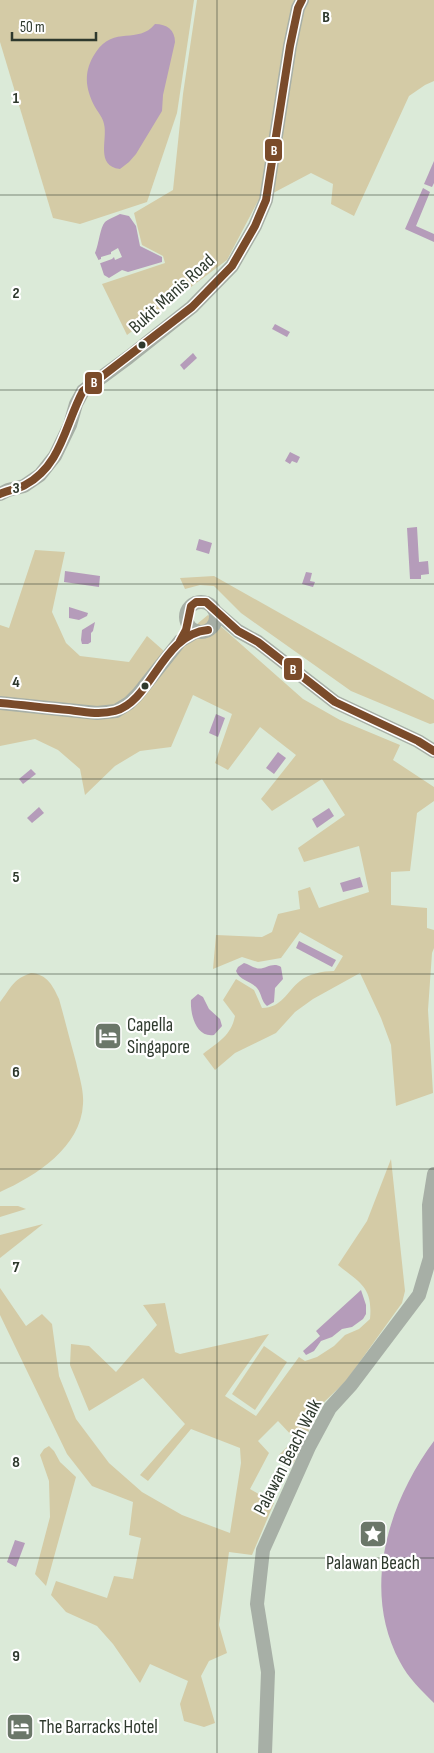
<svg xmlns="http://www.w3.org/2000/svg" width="434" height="1753" viewBox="0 0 434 1753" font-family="'Sofia Sans Condensed',sans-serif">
	<rect width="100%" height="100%" fill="#dbead8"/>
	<g fill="#d4cba6">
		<path d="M0,0h194l-17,113 -30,89 -67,22 -27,-6 -53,-176z"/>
		<path d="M197,0h237v81l-9,4 -16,11 -55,120 -23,-12 2,-20 -22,-11 -53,28 -31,59 -100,75 -25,-51 63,-21 -2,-7 -21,-11 -8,-32 39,-23 10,-96z"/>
		<path d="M35,550l30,2 -13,60 14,31 14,13 49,6 18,-26 17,15 44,-36 95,84 37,21 60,25 -7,15 41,27v14l-17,12 -7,58 -19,1v33l36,3v20l7,2v18l-2,5 -4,57 5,83 -37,13 -5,-61 -10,-27 -21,-45 -47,26 -18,13 -19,21 -41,20 -20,17 -12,-16c15,-12 28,-18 32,-38l-12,-16 13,-21 18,11 8,18c20,0 25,-17 38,-27 8,-7 23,-10 34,-10l9,-15 -43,-24 -19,26 -23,4 -16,-5 -29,12 3,-34 46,2 10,-5 6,-18 22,-5 -2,-18 12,-4 9,21 50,-16 -10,-46 -55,16 -6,-14 47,-33 -23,-36 -50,32 -11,-12 35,-44 -36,-28 -32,43 -13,-7 17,-49 -39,-19 -22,52 -31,4 -25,15 -30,29 -5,-26 -22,-19 -23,-11 -35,7v-121l9,3z"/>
		<path d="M214,576l220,124v23l-4,1 -79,-33 -110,-78 -27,-27 -14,-1 -15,4 -5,-11z"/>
		<path d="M31,973c16,1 22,13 28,26 6,21 11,42 17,63 3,14 8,28 7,42 -2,43 -47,72 -83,88v-190c11,-14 13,-23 31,-29z"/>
		<path d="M391,1159l14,132 -3,12 -56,78 -25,24 -28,59 -14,-9 16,-16 -17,-18 -20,20 11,12 -19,36 24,14 -22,52 -23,-3 -10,73 8,28 -18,8 -8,15 14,47 -11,4 -20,-6 -4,-17 8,-23 -38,-17 -10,19 -27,-39 -16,-18 -31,-14 -15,-17 5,-14 51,17 7,-22 19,3 8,-41 -12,-3 4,-33 -41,-16 -25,-32 -67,-139v-27l26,38 16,-12 10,10 7,52 17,43 33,44 33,29 40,23 48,18 11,-70 -1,-15 -49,-19 -43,52 -8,-6 45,-51 -42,-46 -54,33 -19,-46 1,-21 18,2 27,26 41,-47 -14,-20 22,-2 10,49 5,2 89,-20 -44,62 31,20 43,-59 6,4 12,-4 17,-11 11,-11 14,-6 11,-10c3,-32 -10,-36 -32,-54l29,-44z"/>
		<path d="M0,1206h18l8,3 -26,8z"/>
		<path d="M43,1224l-43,34v-23z"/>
		<path d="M264,1346l23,16 -32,48 -23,-16z"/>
		<path d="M49,1446l5,5 6,11 16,15 -30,109 -11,-12 15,-57 -1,-36 -9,-26 4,-6z"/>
	</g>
	<g fill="#b59cba">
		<path d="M155,24c12,0 20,6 20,18l-12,53 -1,16 -26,43 -7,8 -9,7c-25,-3 -12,-30 -16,-45 -1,-6 -6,-12 -9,-17 -10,-19 -12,-36 1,-55 18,-27 42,-7 59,-28z"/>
		<path d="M434,161v22l-2,4 -8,-3z"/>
		<path d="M423,188l7,4 -14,34 18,8v8l-29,-13z"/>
		<path d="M120,214l9,2 7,10 4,20 22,11v5l-34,10 -6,-2 -13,8 -5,-3 -4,-12 -5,-10c4,-9 5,-26 10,-31 3,-3 10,-5 15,-8z"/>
		<path d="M275,324l15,8 -3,5 -15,-8z"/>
		<path d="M193,353l4,5 -13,12 -4,-5z"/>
		<path d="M290,452l10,5 -3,6 -5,-2 -2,3 -5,-3z"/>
		<path d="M417,527l2,35 9,-1 1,13 -8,1v4h-11l-3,-51z"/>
		<path d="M199,539l13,4 -3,11 -13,-4z"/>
		<path d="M65,571l35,5 -1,11 -35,-5z"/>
		<path d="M306,572l6,1 -2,8 5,1 -2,5 -11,-3z"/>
		<path d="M69,607l19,6 -1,3 -8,4 -10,-2z"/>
		<path d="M95,622l-2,9 -2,2v9l-3,2h-6l-1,-4 1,-10z"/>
		<path d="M216,714l9,4 -7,19 -9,-4z"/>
		<path d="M278,752l8,6 -12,16 -8,-6z"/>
		<path d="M31,769l5,5 -13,10 -4,-5z"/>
		<path d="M39,807l5,6 -12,10 -5,-5z"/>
		<path d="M329,808l5,8 -17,12 -5,-9z"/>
		<path d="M360,877l3,10 -20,5 -3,-9z"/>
		<path d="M299,941l37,19 -4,7 -36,-19z"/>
		<path d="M244,963c4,1 8,4 12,5 8,3 16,-7 25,-1l2,12 -8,9 -1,14 -7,4c-6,-5 -5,-12 -10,-18 -7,-8 -17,-7 -21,-17l2,-4z"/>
		<path d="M198,994l5,3 6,12 11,10 2,7 -8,9c-18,3 -24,-21 -23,-35z"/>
		<path d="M361,1290l5,15v9l-3,5 -11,8 -10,2 -10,8 -11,4 -7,10 -8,4 -3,-4 17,-15 -4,-5z"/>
		<path d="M434,1441v262c-12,-12 -26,-25 -34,-41 -39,-72 -12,-159 34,-221z"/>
		<path d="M15,1540l10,3 -9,24 -9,-5z"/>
	</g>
	<path fill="#dbead8" d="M118,248l4,9 -7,3 -1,-3 -2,2 -14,5 -2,-3 5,-2v-2l10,-3v-2z"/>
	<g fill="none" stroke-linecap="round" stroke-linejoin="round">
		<g stroke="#a7afa6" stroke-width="14">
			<path d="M0,494l8,-4 16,-4 16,-11 15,-19 15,-31 6,-21 7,-13 46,-34 63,-50 40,-41 23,-40 11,-26 24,-154 8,-38 4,-8"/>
			<circle cx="201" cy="617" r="15"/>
			<path d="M216,612l22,19 20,11 77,60 83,39 16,10"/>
			<path d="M0,703l97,10 19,-2 13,-8 9,-9 42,-53 17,-10"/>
			<path d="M265,1753l3,-81 -11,-68 6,-54 46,-103 21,-39 21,-23 68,-90 11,-37 -1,-53 5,-31"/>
		</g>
		<g stroke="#fff" stroke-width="11">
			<g id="bus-1">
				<path d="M0,494c8,-4 18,-5 25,-9 37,-20 40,-61 58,-94l109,-84 40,-41 23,-40 11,-26 24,-154 8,-38 4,-8"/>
				<path d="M180,641l6,-11 5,-24 5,-4h10l32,29 20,11 77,60 83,39 16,10"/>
				<path d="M0,703c23,2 46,5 69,7 15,2 31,5 46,1 37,-10 47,-77 93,-81"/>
			</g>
		</g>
		<use href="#bus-1" stroke="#7a4b2a" stroke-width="8"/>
	</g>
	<path fill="none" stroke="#2e392d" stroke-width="1" stroke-opacity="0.55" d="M217,0v1753M0,195h434M0,390h434M0,584h434M0,779h434M0,974h434M0,1169h434M0,1363h434M0,1558h434"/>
	<defs>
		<g id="hotel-square" transform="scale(1.4375)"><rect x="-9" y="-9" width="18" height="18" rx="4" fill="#6b7769" stroke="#fff"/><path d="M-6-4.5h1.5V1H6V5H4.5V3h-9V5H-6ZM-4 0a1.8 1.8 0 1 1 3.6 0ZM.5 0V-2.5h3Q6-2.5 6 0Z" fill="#fff"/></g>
		<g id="sight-square" transform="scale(1.4375)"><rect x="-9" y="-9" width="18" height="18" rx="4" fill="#6b7769" stroke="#fff"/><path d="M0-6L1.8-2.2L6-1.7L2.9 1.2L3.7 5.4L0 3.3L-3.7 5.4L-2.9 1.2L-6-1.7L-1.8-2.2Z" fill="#fff"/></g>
	</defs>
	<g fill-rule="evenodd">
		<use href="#hotel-square" x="108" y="1036"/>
		<use href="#sight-square" x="373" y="1534"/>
		<use href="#hotel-square" x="20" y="1727"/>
	</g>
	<g fill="#2e392d" stroke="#fff" stroke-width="2">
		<circle cx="142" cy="345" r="4.5"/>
		<circle cx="145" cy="686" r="4.5"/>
	</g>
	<g text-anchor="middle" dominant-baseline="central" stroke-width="4.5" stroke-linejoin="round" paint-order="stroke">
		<g font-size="19" fill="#2e392d" stroke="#fff">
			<text transform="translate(172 294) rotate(-42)">Bukit Manis Road</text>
			<text transform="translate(288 1457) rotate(-63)">Palawan Beach Walk</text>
		</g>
		<g font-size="19" fill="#2e392d" stroke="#fff" text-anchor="start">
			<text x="127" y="1025">Capella<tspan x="127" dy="22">Singapore</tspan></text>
			<text x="373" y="1563" text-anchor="middle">Palawan Beach</text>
			<text x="39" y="1727">The Barracks Hotel</text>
		</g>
	</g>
	<g font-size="16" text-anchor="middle" font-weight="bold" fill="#2e392d" stroke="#fff" stroke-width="4.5" stroke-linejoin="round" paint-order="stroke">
		<text x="326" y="22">B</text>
		<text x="16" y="103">1</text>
		<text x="16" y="298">2</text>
		<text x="16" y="493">3</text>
		<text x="16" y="687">4</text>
		<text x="16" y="882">5</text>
		<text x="16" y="1077">6</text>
		<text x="16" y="1272">7</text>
		<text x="16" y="1467">8</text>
		<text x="16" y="1661">9</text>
	</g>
	<g stroke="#fff" stroke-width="2">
		<rect x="264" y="138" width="19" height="24" rx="5" fill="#7a4b2a"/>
		<rect x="84" y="371" width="19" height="24" rx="5" fill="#7a4b2a"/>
		<rect x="283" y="657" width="20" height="24" rx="5" fill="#7a4b2a"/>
	</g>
	<g font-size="14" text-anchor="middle" font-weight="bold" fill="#fff">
		<text x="274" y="155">B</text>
		<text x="94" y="387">B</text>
		<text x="293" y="674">B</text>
	</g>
	<path d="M12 32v8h84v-8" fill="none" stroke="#2e392d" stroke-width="2.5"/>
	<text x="20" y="32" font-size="15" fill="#2e392d" stroke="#ffffff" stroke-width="4" paint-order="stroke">50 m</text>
</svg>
